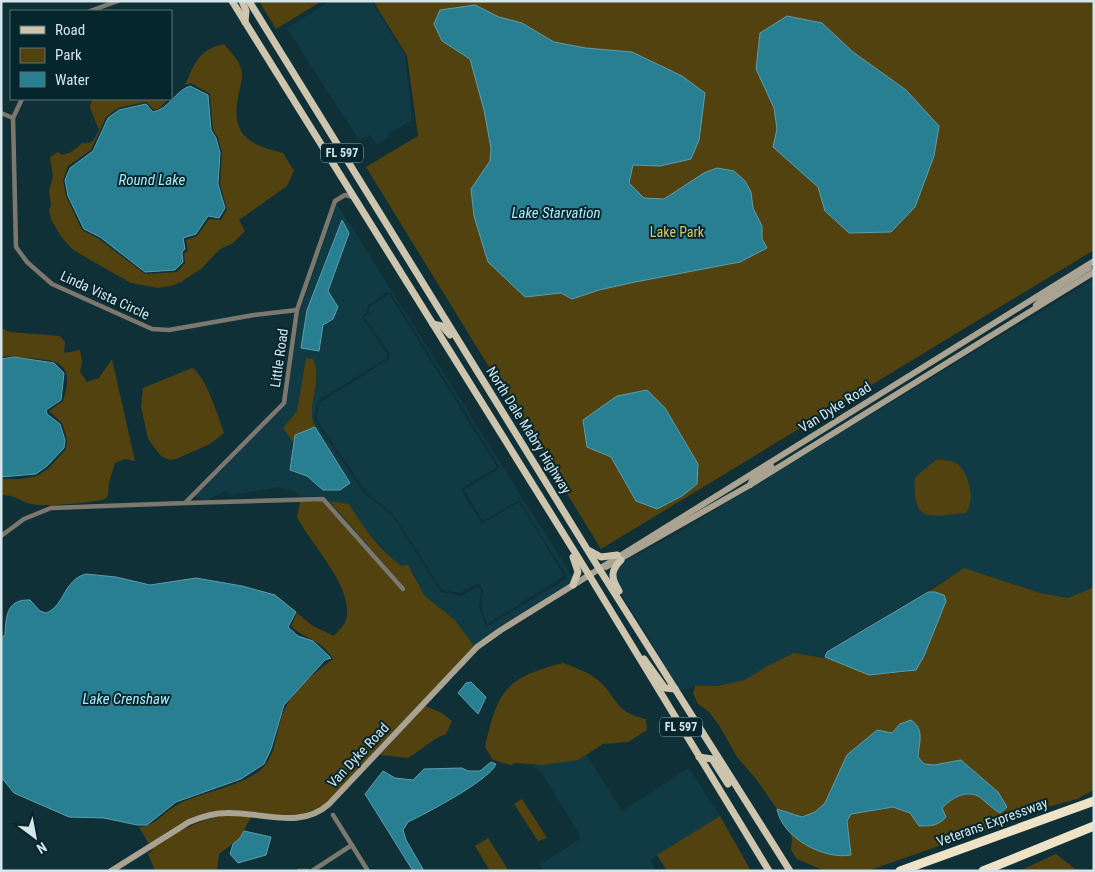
<svg xmlns="http://www.w3.org/2000/svg" width="1095" height="872" viewBox="0 0 1095 872" font-family="'Roboto Condensed',sans-serif">
	<rect width="100%" height="100%" fill="#103038"/>
	<g fill="#103b45" fill-rule="evenodd">
		<path d="M330,1h41l34,54 7,65 -24,14v4l-11,6 -7,-9 -11,5 -72,-112z"/>
		<path d="M337,204l236,374 -2,5 -70,43 -27,20 -19,-26 -30,-24 -13,-25 -17,-10 -30,-32 -16,-25 -20,-3 -6,-5 -22,1 -5,-6 -18,-4 -46,8 -7,-4 -17,9 -14,-3 92,-92 14,-94zM342,220l7,13 -22,58 6,28 -10,6 -16,-15zM388,292l3,1 108,173 -1,3 -34,21 19,31 36,-21 47,75v4l-78,47 -3,-1 -6,-18 2,-16 -3,-5 -17,10 -20,-4 -49,-77 -27,-21 -51,-74 3,-19 70,-43v-4l-25,-37 5,-5 1,-7zM306,358l12,16 -8,44 39,65 -26,7 -16,-14 -17,-6 3,-28 -10,-14 14,-17z"/>
		<path d="M1094,279v308l-26,11 -28,-5 -76,-25 -137,84 -2,5 -31,-4 -27,13 -22,14 -28,6h-22l-17,6 -31,-57 -31,-49 -2,-10 6,-12 57,-31z"/>
		<path d="M389,294l108,173 -36,22 21,35 37,-22 45,74 -77,48 -6,-17 2,-17 -4,-7 -19,10 -18,-3 -49,-76 -26,-21 -51,-74 3,-16 70,-44 1,-5 -26,-37 5,-3v-7z"/>
		<path d="M586,755l36,56 67,-43 31,48 -70,44 6,11h-112l-4,-6 40,-26 -2,-8 -37,-59 -9,-7 45,-5z"/>
	</g>
	<g fill="#52420f">
		<path d="M259,1h63l-46,28z"/>
		<path d="M373,1h721v249l-493,299 -235,-382 52,-31 -11,-80z"/>
		<path d="M224,44c6,7 13,14 16,22 4,7 1,19 -1,26 -9,41 6,52 44,61l11,18 -7,15 -48,34 6,11 -13,13 -12,5 -18,19 -21,14 -10,4 -13,2 -27,-5 -46,-26 -14,-9 -11,-13 -9,-16 -2,-9 2,-5 -2,-14 4,-15 -3,-19 8,-5 4,3c9,-2 14,-6 20,-12 12,2 12,-5 17,-13l-9,-22 2,-9h76l-9,10 -5,1 -8,-8 -28,6 -12,9 -15,33 -23,16 -5,14 3,16 16,34 17,9 46,35 32,-2 8,-9 -1,-9 4,-4 -2,-10 11,-4 12,-17 12,1 6,-11 -7,-25 2,-30 -4,-17 -5,-7 -3,-36 -19,-11 -6,2c10,-22 14,-36 39,-41z"/>
		<path d="M1,328l9,4 50,4 5,6 -1,11 16,-3 2,11 -2,11 7,10 12,-4 13,-19 23,102 -10,-2 -10,4 -6,19 -1,14 -5,4c-18,3 -55,7 -72,4 -12,-3 -15,-9 -30,-9v-16h19l17,-3 12,-8 17,-19 1,-10 -5,-16 -13,-12 14,-10c12,-36 -2,-41 -34,-43 -11,0 -17,-3 -28,-1z"/>
		<path d="M306,358l7,1c11,22 -8,47 2,68l-20,8 -2,7 -10,-14 14,-17z"/>
		<path d="M192,368c13,6 27,50 32,65l-14,11 -34,15 -6,1 -9,-4 -13,-17 -7,-33 2,-18z"/>
		<path d="M936,460c6,0 14,0 20,3 13,8 20,38 10,50 -37,3 -54,12 -51,-36z"/>
		<path d="M322,501l81,91 3,-3 -77,-88 20,3c14,23 31,47 53,62l6,-1 17,31 30,24 19,26 -147,156c-32,25 -64,7 -101,8 -30,1 -53,18 -77,34l-10,-17c16,0 24,-15 38,-22 22,-13 73,-19 89,-41 12,-16 10,-39 20,-57 7,-16 34,-39 47,-48 -11,-20 -28,-19 -42,-33l6,-13 16,13 21,10c4,-5 10,-10 12,-16 9,-32 -35,-75 -49,-103l3,-15z"/>
		<path d="M964,568l76,25 28,5 26,-11v203l-17,9 -25,7 -33,3 -31,20 -121,42h-42l-28,-12 -6,-9 1,-11 -3,-10 10,12 52,14 -4,-34 4,-7 42,-7 17,6 9,13c16,-12 37,-38 58,-30 6,2 14,12 22,16l8,-5c-9,-13 -33,-38 -46,-47l-27,5 -10,-1 -6,-7 1,-9 -19,-24 -8,9 -15,-3 -30,25 -22,49 -10,8 -13,5 -25,-8 -21,-30 -19,-22 -18,-32 -10,-13 -11,-8 -5,-11 2,-7h22l28,-6 22,-14 27,-13 44,7 31,15 38,-3 25,-38 14,-33 -11,-9h-7z"/>
		<path d="M563,663c11,4 23,8 32,15 23,17 17,34 51,41l1,11 -19,12 -25,2 -25,16 -36,5 -27,-2 -4,2 -18,-5 -8,-13c13,-57 20,-69 78,-84z"/>
		<path d="M425,706l17,7 10,8 -6,13c-15,5 -24,16 -38,24l-28,-3z"/>
		<path d="M522,799l25,39 -9,3 -24,-37z"/>
		<path d="M227,815l24,2 -11,21 -21,16 -2,17h-64l1,-3 -6,-14 5,-4 -1,-2c26,-16 44,-28 75,-33z"/>
		<path d="M720,816l31,55h-84l-10,-16z"/>
		<path d="M488,838l21,33h-19l-15,-25z"/>
		<path d="M1056,854l19,15 12,2h-68z"/>
	</g>
	<g fill="#297f92" stroke="#5d9ead">
		<path d="M475,5l24,12 23,6 32,19 32,6 46,4 50,24 23,17 -6,47 -8,19 -31,7 -27,-1 -4,18 15,15 20,1 40,-26 13,-5 17,3 11,10 6,11 2,16 9,18v13l5,9 -27,14 -105,20 -36,8 -27,9 -11,-6 -36,4 -37,-35 -14,-46 -3,-27 19,-28 1,-13 -7,-38 -14,-51 -28,-18 -8,-17 6,-14z"/>
		<path d="M787,16l35,7 31,29 53,38 33,36 -5,30 -19,51 -24,25 -42,1 -24,-22 -7,-24 -45,-40 4,-18 -3,-21 -18,-39 4,-36z"/>
		<path d="M190,86l18,9 3,35 5,8 4,15 -2,31 7,24 -6,10 -11,-2 -12,18 -13,4 2,11 -3,3 1,10 -8,8 -30,2 -45,-35 -16,-8 -16,-33 -3,-16 5,-12 23,-17 15,-33 11,-8 27,-6 7,8c16,-3 22,-21 37,-26z"/>
		<path d="M342,220l7,13 -21,58 10,16 -5,12 -10,6 -4,26 -18,-3 6,-38z"/>
		<path d="M14,357l40,6 10,10 -3,27 -15,10 1,4 13,10 5,16 -1,8 -17,18 -11,8 -35,3v-118z"/>
		<path d="M647,390l18,18 33,56 -1,20 -15,12 -25,13 -21,-8 -25,-44 -24,-10 -4,-27 34,-24z"/>
		<path d="M315,427l35,56 -10,7h-17l-16,-14 -17,-6 5,-35z"/>
		<path d="M86,574l30,3 34,8 46,-7 46,8 33,9 21,17 -8,15 10,9 15,5 18,17 -6,2 -41,45 -13,44 -7,15 -23,15 -65,23 -29,23h-10l-33,-7 -35,-1 -55,-24 -13,-16v-139l4,-3c1,-18 1,-36 25,-35l10,11 6,2c19,-7 17,-33 40,-39z"/>
		<path d="M928,592h7l9,3 2,6 -22,55 -8,14 -47,5 -44,-18 2,-5z"/>
		<path d="M471,682l15,15 -8,17 -20,-21 8,-10z"/>
		<path d="M911,720c14,10 8,22 7,37l6,7 10,1 27,-5 37,32 9,15 -7,6c-9,-5 -18,-15 -22,-17 -14,-6 -27,3 -36,12l4,9c-8,9 -15,9 -27,9l-9,-13 -17,-6 -42,7 -4,7 4,34c-27,5 -69,-17 -74,-46l25,8 13,-5 10,-9 22,-48 30,-25 15,3 8,-9z"/>
		<path d="M491,762l5,2c-6,16 -71,50 -88,58l-5,8 3,10 18,31h-11l-48,-77 18,-23 12,7 18,2 11,-11 38,-1 6,3h12z"/>
		<path d="M244,831l27,6 -5,18 -28,8 -8,-9 3,-10 7,-6z"/>
	</g>
	<g fill="none" stroke-linecap="round" stroke-linejoin="round">
		<g stroke="#7c786d" stroke-width="4.5">
			<path d="M90,11l28,-10"/>
			<path d="M22,99l-9,19 3,129 11,15 25,22 100,45 17,1 85,-15 43,-5"/>
			<path d="M1,113l12,5"/>
			<path d="M185,503l138,-4 80,90"/>
			<path d="M1,536l23,-17 27,-11 134,-5 99,-100 13,-93 38,-109 10,-6 8,2"/>
			<path d="M333,815l35,56"/>
			<path d="M299,871h9"/>
			<path d="M312,871l40,-26"/>
		</g>
		<g stroke="#aaa391" stroke-width="6">
			<path d="M1036,305l9,-9 44,-28"/>
			<path d="M750,485l3,-7 18,-12"/>
			<path d="M606,567l144,-82 344,-213"/>
			<path d="M111,871l78,-49c12,-5 25,-9 38,-9 36,-1 73,17 102,-9l148,-157 24,-17 593,-369"/>
		</g>
		<g stroke="#cdc5ad" stroke-width="7">
			<path d="M232,1l357,574 180,296"/>
			<path d="M242,1l4,10 -1,11"/>
			<path d="M249,1l349,566 192,304"/>
			<path d="M433,324l9,2 8,9"/>
			<path d="M590,551l11,6 16,-2"/>
			<path d="M573,585l5,-13 -5,-15"/>
			<path d="M619,591c-8,-13 -9,-20 2,-31"/>
			<path d="M644,659l21,29 10,1"/>
			<path d="M699,757l13,2 16,25"/>
		</g>
		<g stroke="#eee3c7" stroke-width="9">
			<path d="M900,871l194,-70"/>
			<path d="M983,871l111,-45"/>
		</g>
	</g>
	<g text-anchor="middle" dominant-baseline="central" stroke-width="4" stroke-linejoin="round" paint-order="stroke">
		<g fill="#05262d" stroke="#97acb2" stroke-width="1">
			<rect x="321" y="143.5" width="42" height="19" rx="4"/>
			<rect x="660" y="717.5" width="42" height="19" rx="4"/>
		</g>
		<g font-size="12" font-weight="bold" fill="#d5e6eb">
			<text x="342" y="153">FL 597</text>
			<text x="681" y="727">FL 597</text>
		</g>
		<g font-size="14" fill="#e0c269" stroke="#05262d">
			<text x="677" y="232">Lake Park</text>
		</g>
		<g font-size="14" fill="#d5e6eb" stroke="#05262d">
			<text transform="translate(105 295) rotate(25)">Linda Vista Circle</text>
			<text transform="translate(279 358) rotate(-82)">Little Road</text>
			<text transform="translate(835 407) rotate(-32)">Van Dyke Road</text>
			<text transform="translate(529 430) rotate(58)">North Dale Mabry Highway</text>
			<text transform="translate(358 755) rotate(-47)">Van Dyke Road</text>
			<text transform="translate(992 822) rotate(-20)">Veterans Expressway</text>
		</g>
		<g font-size="15" font-style="italic" fill="#aaebfb" stroke="#05262d">
			<text x="152" y="180">Round Lake</text>
			<text x="556" y="213">Lake Starvation</text>
			<text x="126" y="699">Lake Crenshaw</text>
		</g>
	</g>
	<rect width="1095" height="872" fill="none" stroke="#d5e6eb" stroke-width="5"/>
	<rect x="10" y="10" width="162" height="90" fill="#05262d" stroke="#587379"/>
	<rect x="20" y="26" width="25" height="8" fill="#cdc5ad" stroke="#587379"/>
	<text x="55" y="35" font-size="15" fill="#d5e6eb">Road</text>
	<rect x="20" y="48" width="25" height="15" fill="#52420f" stroke="#587379"/>
	<text x="55" y="60" font-size="15" fill="#d5e6eb">Park</text>
	<rect x="20" y="72" width="25" height="15" fill="#297f92" stroke="#587379"/>
	<text x="55" y="85" font-size="15" fill="#d5e6eb">Water</text>
	<g transform="translate(35 837) rotate(148)" stroke="#05262d" stroke-width="4" paint-order="stroke">
	<path d="M0-4L9 19L0 12L-9 19Z" fill="#d5e6eb"/>
	<text y="-8" font-size="14" font-weight="bold" text-anchor="middle" fill="#d5e6eb">N</text>
	</g>
</svg>
